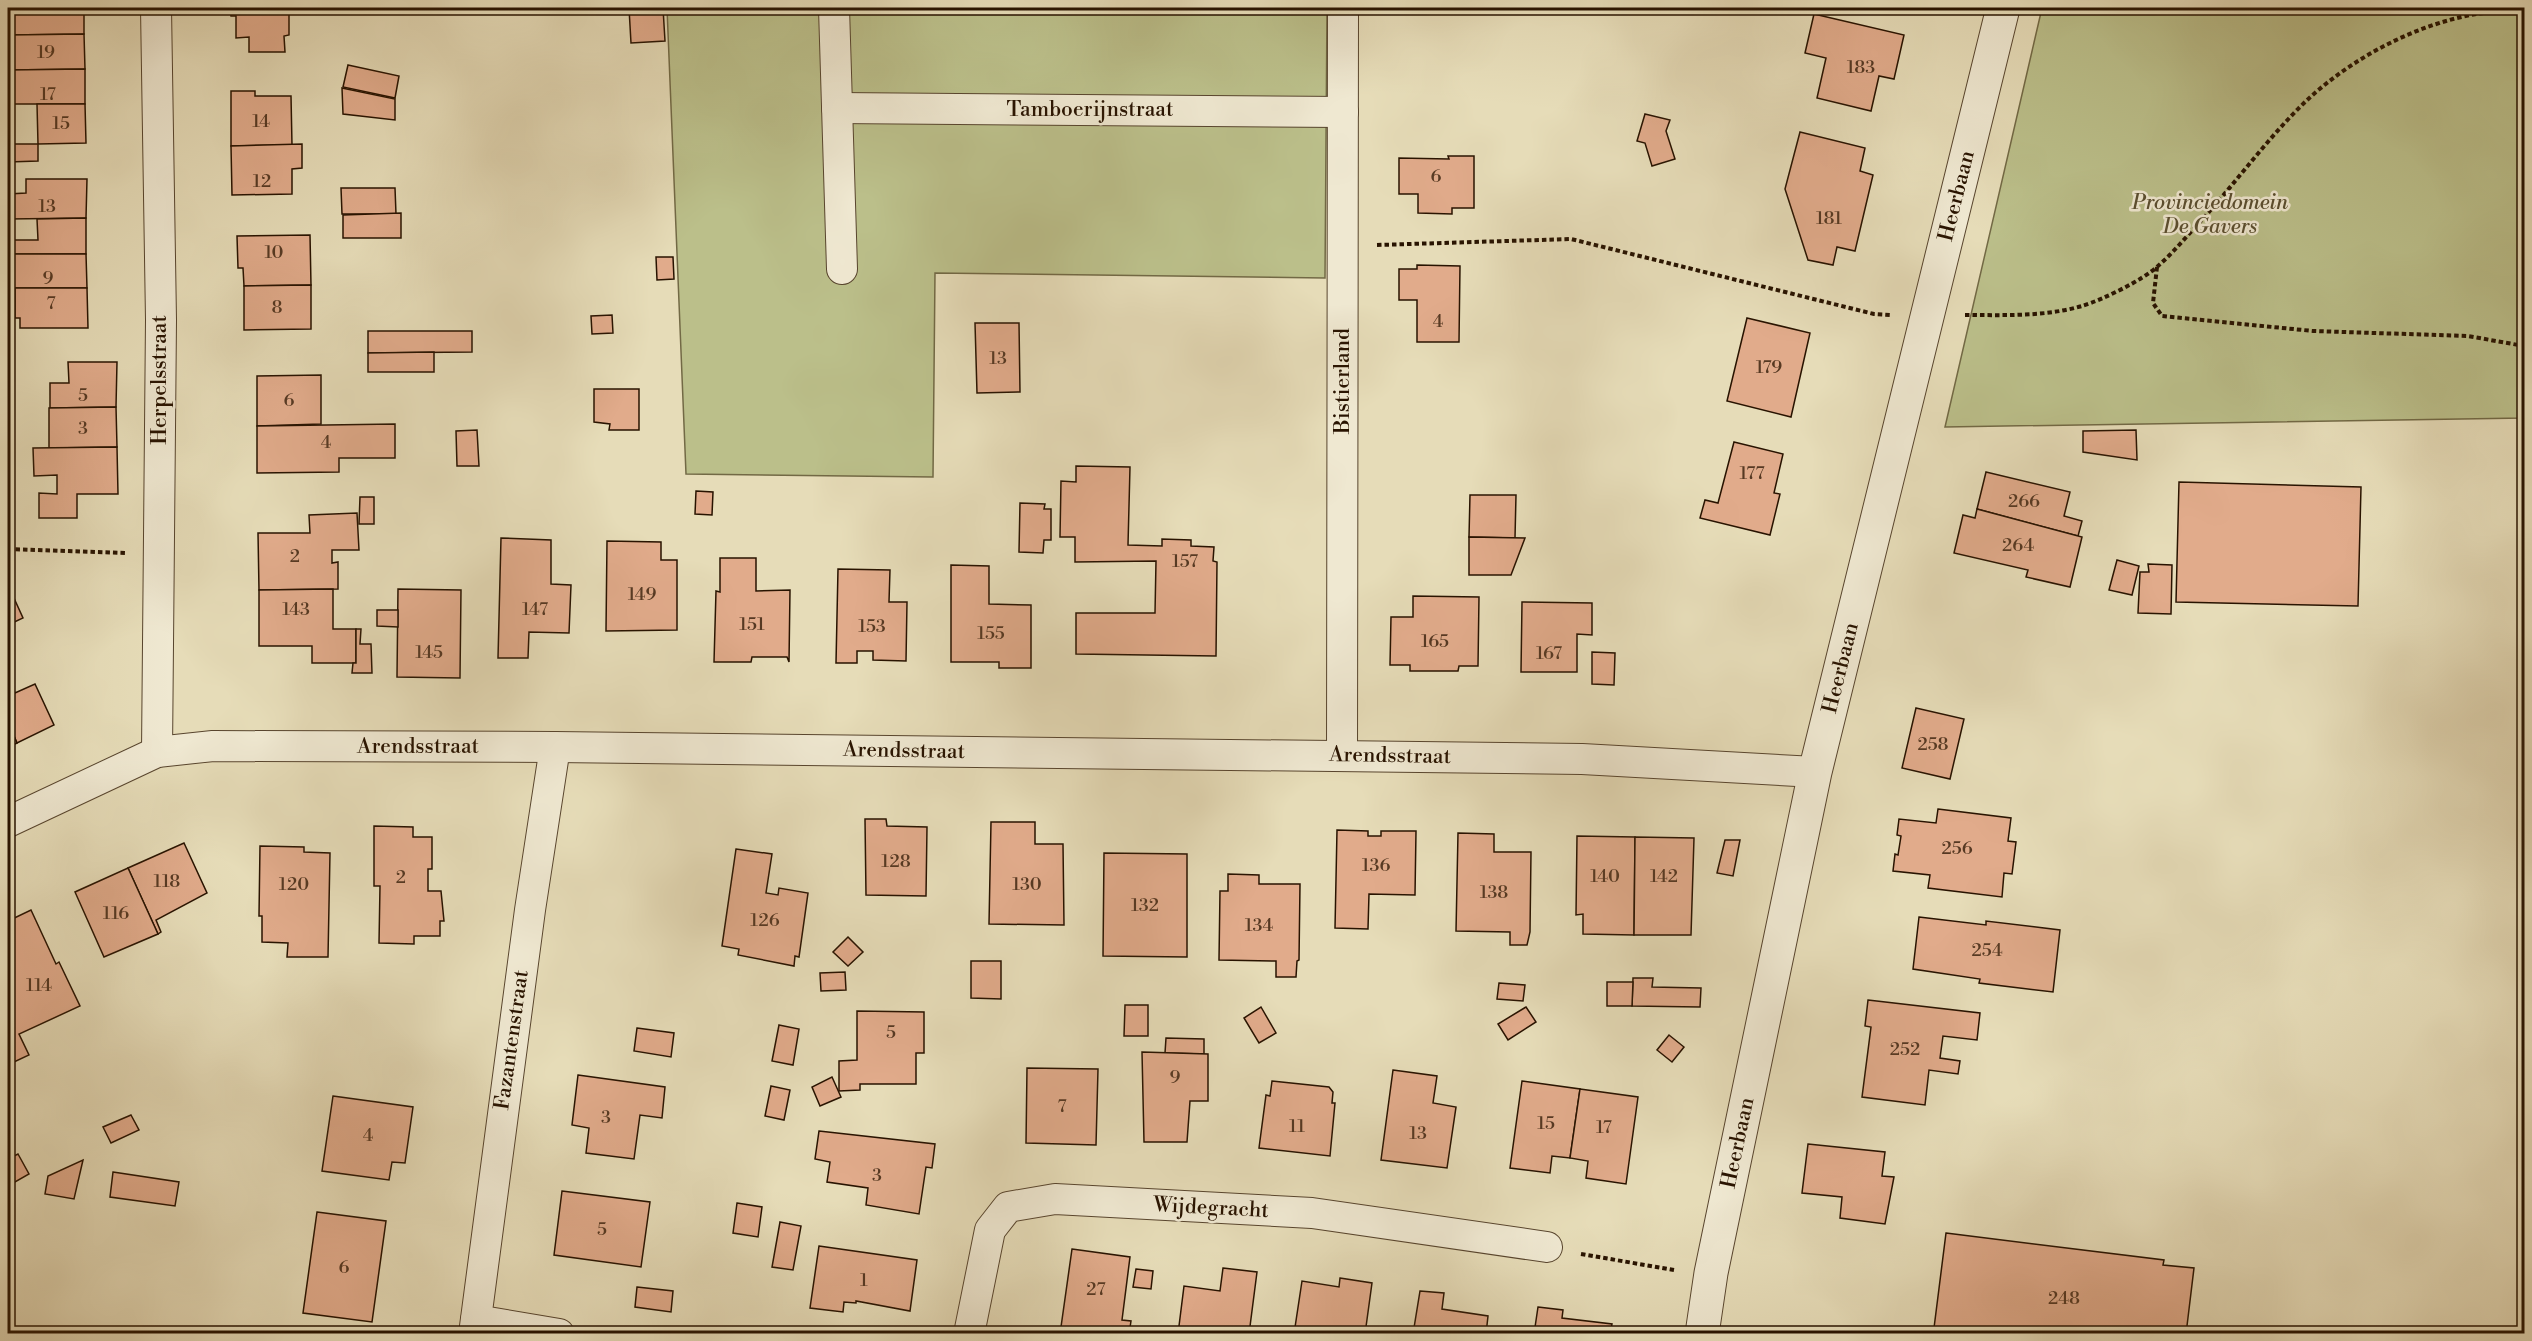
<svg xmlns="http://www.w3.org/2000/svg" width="2532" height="1341" viewBox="0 0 2532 1341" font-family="'Libre Bodoni',serif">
	<rect width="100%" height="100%" fill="#e6dcb8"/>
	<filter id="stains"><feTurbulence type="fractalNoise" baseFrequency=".00333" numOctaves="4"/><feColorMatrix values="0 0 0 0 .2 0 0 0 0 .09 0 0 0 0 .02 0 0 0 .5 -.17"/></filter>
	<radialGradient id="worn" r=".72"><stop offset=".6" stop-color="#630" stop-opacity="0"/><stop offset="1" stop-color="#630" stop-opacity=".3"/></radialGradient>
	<g fill="#bbbf8a" stroke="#726945" stroke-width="1.5">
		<path d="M667,8h660l-2,270 -390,-5 -2,204 -247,-3z"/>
		<path d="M2042,8h482v410l-579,9z"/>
	</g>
	<g fill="#e1ab8b" stroke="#281300" stroke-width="1.5">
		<path d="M36,8h48v26l-76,1v-23l28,1z"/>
		<path d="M230,8h80v4l-1,2h-20v21l-5,1 1,16h-36v-15l-13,1v-22h-5z"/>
		<path d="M629,8h34l2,33 -34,2z"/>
		<path d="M1814,14l90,21 -10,44 -15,-3 -8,35 -54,-13 9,-40 -21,-5z"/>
		<path d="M84,34l1,35 -77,1v-35z"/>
		<path d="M348,65l51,11 -4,22 -52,-11z"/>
		<path d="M85,69v35h-73v-20l-4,1v-15z"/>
		<path d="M342,88l53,11v21l-52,-6z"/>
		<path d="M231,91h24v5h36l1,49 -61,1z"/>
		<path d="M8,104h3l-1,25h-2z"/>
		<path d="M37,104h48l1,39 -48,1z"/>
		<path d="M1645,114l25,6 -4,11 9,28 -23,7 -7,-23 -8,-2z"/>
		<path d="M1800,132l65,16 -5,23 13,4 -18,76 -18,-4 -4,18 -25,-5 -23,-71z"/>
		<path d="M8,144h30v17l-30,1z"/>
		<path d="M302,144v24l-10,1v25l-60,1 -1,-49z"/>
		<path d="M1448,156h26v52h-22v6l-34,-1v-19h-19v-36l50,1z"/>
		<path d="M26,179h61l-1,39 -78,1v-25l18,-1z"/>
		<path d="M341,188h54l1,26h-54z"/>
		<path d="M401,213v25h-58v-23z"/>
		<path d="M86,218v36h-78v-14h30l-1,-21z"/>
		<path d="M310,235l1,50 -67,1 -1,-18h-5l-1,-32z"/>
		<path d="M8,254h78l1,34h-78z"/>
		<path d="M656,257h17l1,22 -17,1z"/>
		<path d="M1417,265l43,1 -1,76h-42v-42h-18v-31h18z"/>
		<path d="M311,285v44l-67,1v-44z"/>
		<path d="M15,288h72l1,40h-68v-10h-5z"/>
		<path d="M612,315l1,18 -21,1 -1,-18z"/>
		<path d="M1747,318l63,15 -19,84 -64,-16z"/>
		<path d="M975,323h44l1,69 -43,1z"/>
		<path d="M368,331h104v21l-104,1z"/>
		<path d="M434,352v20h-66v-19z"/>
		<path d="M68,362h49l-1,45 -66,1v-25h19z"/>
		<path d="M321,375v49l-64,2v-50z"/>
		<path d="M594,389h45v41h-30l1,-6 -16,-2z"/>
		<path d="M116,407l1,40 -68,1v-40z"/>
		<path d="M395,424v34h-56v14l-82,1v-47z"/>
		<path d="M477,430l2,36h-22l-1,-35z"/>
		<path d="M2136,430l1,30 -54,-8v-21z"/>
		<path d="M1734,442l49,12 -9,39 6,1 -10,41 -70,-17 5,-18 13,3z"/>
		<path d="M117,447l1,47h-41v24h-38v-25l18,1v-19l-23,1 -1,-28z"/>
		<path d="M1076,466l54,1 -2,78 34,1v-7l29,1v6l23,1 -1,14 4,1 -1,94 -140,-2v-41h79l1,-52 -81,1v-25h-15l1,-56 15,1z"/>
		<path d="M1986,472l84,20 -6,24 18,5 -4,15 -101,-27z"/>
		<path d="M2179,482l182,5 -3,119 -182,-4z"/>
		<path d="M696,491l17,1 -1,23 -17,-1z"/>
		<path d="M1470,495h46l-1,43 -46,-1z"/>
		<path d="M360,497h14v27h-15z"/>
		<path d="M1020,503l25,1 -1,5h7v31h-7l-1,13 -24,-1z"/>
		<path d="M1977,509l105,28 -12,50 -44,-10 2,-7 -74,-17 9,-38 12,3z"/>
		<path d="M357,513l2,37h-27v13l6,-1v27l-79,1 -1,-57h52l-1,-18z"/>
		<path d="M1469,537l56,1 -14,37h-42z"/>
		<path d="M501,538l50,2v44l20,1 -2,48 -40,-1 -1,26h-30z"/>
		<path d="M607,541l54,1v18h16v70l-71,1z"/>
		<path d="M720,558h36v33l34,-1 -1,72 -2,-5h-35l-1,5h-37l2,-71 4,1z"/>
		<path d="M2117,560l22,6 -7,29 -23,-5z"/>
		<path d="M2148,564l24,1 -1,49 -33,-1 2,-41h9z"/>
		<path d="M951,565l38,1v38l42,1v63h-32v-6h-48z"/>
		<path d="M838,569l52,1 -1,32h18l-1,59 -33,-1v-9h-16v12h-21z"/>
		<path d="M8,585l15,33 -15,7z"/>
		<path d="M333,589v40h23v34h-44v-17h-53v-56z"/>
		<path d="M398,589l63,1 -1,88 -63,-1z"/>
		<path d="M1413,596l66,1 -1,69h-19l-1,5h-48v-6h-20l1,-48h22z"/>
		<path d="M1522,602l70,1v32l-15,-1v38h-56z"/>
		<path d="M377,610h21v17l-21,-1z"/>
		<path d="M356,629h5l-1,15h11l1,29h-20l1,-10h3z"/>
		<path d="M1592,652l23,1 -1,32 -22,-1z"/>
		<path d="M8,677l7,16 20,-9 19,41 -37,18 -9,-21z"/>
		<path d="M1916,708l48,11 -14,60 -48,-11z"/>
		<path d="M8,722l9,21 -9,4z"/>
		<path d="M1938,809l73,9 -3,23 8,1 -4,32 -8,-1 -2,24 -74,-9 2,-13 -37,-4 2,-17 3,1 3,-19 -4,-1 2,-16 37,4z"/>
		<path d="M865,819h21l1,7 40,1 -1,69 -60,-1z"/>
		<path d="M991,822h44v22h28l1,81 -75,-1z"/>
		<path d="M374,826l39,1v10h19v32h-4v22h13l3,30h-4v15h-26v8l-35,-1 1,-57h-6z"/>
		<path d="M1337,830l31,1v5h13v-5h35l-1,64 -46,-1 -1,35 -33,-1z"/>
		<path d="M1458,833l36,1v18h37l-1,80 -3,13h-17v-13l-54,-1z"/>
		<path d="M1577,836l58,1 -1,98 -51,-1v-20l-7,1z"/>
		<path d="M1635,837l59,1 -3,97h-57z"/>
		<path d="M1725,840h15l-7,36 -16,-3z"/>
		<path d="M184,843l23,50 -51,27 5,12 -3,2 -30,-66z"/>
		<path d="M260,846l44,1v5l26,1 -2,104h-41l1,-14 -26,-1v-26h-3z"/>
		<path d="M736,849l36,5 -6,39 12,2 1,-7 29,5 -9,64 -4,-1 -1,10 -56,-11 1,-6 -17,-3z"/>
		<path d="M1104,853l83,1v103l-84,-1z"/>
		<path d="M128,868l30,66 -54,23 -29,-65z"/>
		<path d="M1228,874l31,1v9h41l-1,76 -2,1 -1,16h-20v-16l-57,-1 1,-69h8z"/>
		<path d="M31,910l25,54 3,-2 21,44 -61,28 10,21 -15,7 -6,-12v-129z"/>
		<path d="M1919,917l67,8v-4l74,9 -7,62 -74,-9 1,-4 -67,-10z"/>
		<path d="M848,937l15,15 -15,14 -15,-14z"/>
		<path d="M971,961h30v38l-30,-1z"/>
		<path d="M845,972l1,18 -25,1 -1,-18z"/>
		<path d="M1633,978h20l-1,9 49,1 -1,19 -68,-1z"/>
		<path d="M1607,982h26l-1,24h-25z"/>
		<path d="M1499,983l26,2 -2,16 -26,-2z"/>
		<path d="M1868,1000l112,13 -3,27 -34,-4 -3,22 20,3 -2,13 -29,-4 -4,35 -63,-8 9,-70 -6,-1z"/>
		<path d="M1125,1005h23v31h-24z"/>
		<path d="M1261,1007l15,26 -17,10 -15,-25z"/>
		<path d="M1526,1007l10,15 -28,18 -10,-16z"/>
		<path d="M857,1011l67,1v41h-8v31h-56v6l-21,1v-30l18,-1z"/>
		<path d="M779,1025l20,4 -6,36 -21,-4z"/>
		<path d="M637,1028l37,5 -3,24 -37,-6z"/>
		<path d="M1669,1035l15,12 -12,15 -15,-12z"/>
		<path d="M1166,1038l38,1v15l-39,-1z"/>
		<path d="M1142,1052l66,2v47h-18l-3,41h-43z"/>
		<path d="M1027,1068l71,1 -2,76 -70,-2z"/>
		<path d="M1393,1070l44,6 -4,27 23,4 -9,61 -66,-8z"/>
		<path d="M578,1075l87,12 -3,31 -22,-3 -6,44 -48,-6 3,-25 -17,-3z"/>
		<path d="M832,1077l9,20 -21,9 -8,-19z"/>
		<path d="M1272,1081l57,6 4,5 -1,11h3l-5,53 -71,-8 7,-53 4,1z"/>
		<path d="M1522,1081l58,8 -10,69 -18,-2 -2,17 -40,-5z"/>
		<path d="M771,1086l19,4 -6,30 -19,-4z"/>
		<path d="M1580,1089l58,8 -12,87 -40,-6 2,-17 -18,-3z"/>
		<path d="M333,1096l80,11 -8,56 -13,-1 -3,18 -67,-9z"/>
		<path d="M131,1115l8,15 -28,13 -8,-16z"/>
		<path d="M819,1131l116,13 -3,24 -6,-1 -7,47 -53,-9 2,-17 -41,-6 3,-20 -15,-3z"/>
		<path d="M1808,1144l77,8 -3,24 12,1 -9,47 -45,-6 2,-21 -40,-4z"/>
		<path d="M18,1154l11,20 -21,12v-27z"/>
		<path d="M83,1160l-9,39 -29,-5 3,-18z"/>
		<path d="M113,1172l66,10 -4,24 -65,-9z"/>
		<path d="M562,1191l88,11 -9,65 -87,-12z"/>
		<path d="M737,1203l25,4 -4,30 -25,-4z"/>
		<path d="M317,1212l69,9 -14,101 -69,-9z"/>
		<path d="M780,1222l21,4 -8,44 -21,-3z"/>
		<path d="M1946,1233l218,27 -1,5 31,3 -8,66h-206l-46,-6z"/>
		<path d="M819,1246l98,14 -7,51 -54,-10v2l-12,-1 -1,10 -33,-4z"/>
		<path d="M1072,1249l58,8 -8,63 9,1 -2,13h-69z"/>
		<path d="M1223,1268l34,4 -8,62h-71l6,-48 36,5z"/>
		<path d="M1136,1269l17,2 -2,18 -18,-2z"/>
		<path d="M1340,1278l32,5 -7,51h-71l8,-53 37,6z"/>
		<path d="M637,1287l36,4 -2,21 -36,-5z"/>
		<path d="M1420,1291l24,2 -2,16 46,7 -2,18h-73z"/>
		<path d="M1538,1307l25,3 -1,8 50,6 -2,10h-76z"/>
	</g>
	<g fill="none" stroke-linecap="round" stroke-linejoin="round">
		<g stroke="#58452e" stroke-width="32">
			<g id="minor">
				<path d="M156,8l5,312 -4,432"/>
				<path d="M834,8l8,261"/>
				<path d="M837,108l506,4"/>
				<path d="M1342,755l1,-747"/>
				<path d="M8,822l149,-70 56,-6 342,1 1027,12 233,13"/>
				<path d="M476,1320l83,14"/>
				<path d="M474,1334l56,-424 25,-163"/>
				<path d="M969,1334l21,-104 18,-23 47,-8 257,14 235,34"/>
			</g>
		</g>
		<g stroke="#58452e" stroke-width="35">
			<path id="tertiary" d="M1702,1334l9,-61 104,-501 188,-764"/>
		</g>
		<g stroke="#281300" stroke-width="4" stroke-dasharray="4.5 3" stroke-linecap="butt">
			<path d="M1377,245l194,-6 303,75 17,1"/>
			<path d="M2157,267l-4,36 9,13 151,15 155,5 56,10"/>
			<path d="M1965,315c39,0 79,2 117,-9 20,-6 61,-26 76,-40 15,-13 28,-29 41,-43 36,-39 67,-83 105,-120 55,-53 143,-96 220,-92"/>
			<path d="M8,549l117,4"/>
			<path d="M1581,1254l93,16"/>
		</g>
		<use href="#minor" stroke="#efe8d1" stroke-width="30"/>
		<use href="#tertiary" stroke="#efe8d1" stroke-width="33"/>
	</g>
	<g text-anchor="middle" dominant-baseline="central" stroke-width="5" stroke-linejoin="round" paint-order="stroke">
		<g font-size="18" fill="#563923">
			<text x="46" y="52">19</text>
			<text x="1861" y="67">183</text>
			<text x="48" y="94">17</text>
			<text x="261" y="121">14</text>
			<text x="61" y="123">15</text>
			<text x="1436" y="176">6</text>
			<text x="262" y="181">12</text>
			<text x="47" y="206">13</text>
			<text x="1829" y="218">181</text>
			<text x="274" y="252">10</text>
			<text x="48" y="278">9</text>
			<text x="51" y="303">7</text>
			<text x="277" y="307">8</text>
			<text x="1438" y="321">4</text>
			<text x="998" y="358">13</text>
			<text x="1769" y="367">179</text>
			<text x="83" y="395">5</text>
			<text x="289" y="400">6</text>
			<text x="83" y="428">3</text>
			<text x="326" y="442">4</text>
			<text x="1752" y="473">177</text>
			<text x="2024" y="501">266</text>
			<text x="2018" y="545">264</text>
			<text x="295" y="556">2</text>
			<text x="1185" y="561">157</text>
			<text x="642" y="594">149</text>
			<text x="296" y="609">143</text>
			<text x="535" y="609">147</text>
			<text x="752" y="624">151</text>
			<text x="872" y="626">153</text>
			<text x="991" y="633">155</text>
			<text x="1435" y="641">165</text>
			<text x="429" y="652">145</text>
			<text x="1549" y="653">167</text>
			<text x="1933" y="744">258</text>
			<text x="1957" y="848">256</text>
			<text x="896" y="861">128</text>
			<text x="1376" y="865">136</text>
			<text x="1605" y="876">140</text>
			<text x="1664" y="876">142</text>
			<text x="401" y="877">2</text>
			<text x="167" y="881">118</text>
			<text x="294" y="884">120</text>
			<text x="1027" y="884">130</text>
			<text x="1494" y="892">138</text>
			<text x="1145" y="905">132</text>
			<text x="116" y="913">116</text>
			<text x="765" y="920">126</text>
			<text x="1259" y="925">134</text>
			<text x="1987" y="950">254</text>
			<text x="39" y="985">114</text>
			<text x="891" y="1032">5</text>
			<text x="1905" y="1049">252</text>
			<text x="1175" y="1077">9</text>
			<text x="1062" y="1106">7</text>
			<text x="606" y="1117">3</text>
			<text x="1546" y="1123">15</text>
			<text x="1297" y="1126">11</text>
			<text x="1604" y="1127">17</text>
			<text x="1418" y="1133">13</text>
			<text x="368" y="1135">4</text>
			<text x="877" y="1175">3</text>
			<text x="602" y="1229">5</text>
			<text x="344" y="1267">6</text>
			<text x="864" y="1280">1</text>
			<text x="1096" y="1289">27</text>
			<text x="2064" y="1298">248</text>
		</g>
		<g font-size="21" fill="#281300" stroke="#efe8d1">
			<text x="1090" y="110">Tamboerijnstraat</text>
			<text transform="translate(1957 196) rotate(-76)">Heerbaan</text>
			<text transform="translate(160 380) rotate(-90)">Herpelsstraat</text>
			<text transform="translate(1343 381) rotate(-90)">Bistierland</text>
			<text transform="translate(1841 668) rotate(-76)">Heerbaan</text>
			<text x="418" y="747">Arendsstraat</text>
			<text transform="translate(904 751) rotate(1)">Arendsstraat</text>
			<text transform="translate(1390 756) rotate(1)">Arendsstraat</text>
			<text transform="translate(512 1040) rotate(-82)">Fazantenstraat</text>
			<text transform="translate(1738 1143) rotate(-78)">Heerbaan</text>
			<text transform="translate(1211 1208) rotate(3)">Wijdegracht</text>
		</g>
		<g font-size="21" font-style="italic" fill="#5b4f30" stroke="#efe8d1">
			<text x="2210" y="203">Provinciedomein<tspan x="2210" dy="24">De Gavers</tspan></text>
		</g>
	</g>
	<rect width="2532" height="1341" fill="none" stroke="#e6dcb8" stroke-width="30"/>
	<rect x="9" y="9" width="2514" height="1323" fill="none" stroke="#281300" stroke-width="3"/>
	<rect x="15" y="15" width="2502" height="1311" fill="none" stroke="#281300" stroke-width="1.5"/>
	<rect width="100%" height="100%" filter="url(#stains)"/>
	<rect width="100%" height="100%" fill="url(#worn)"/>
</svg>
